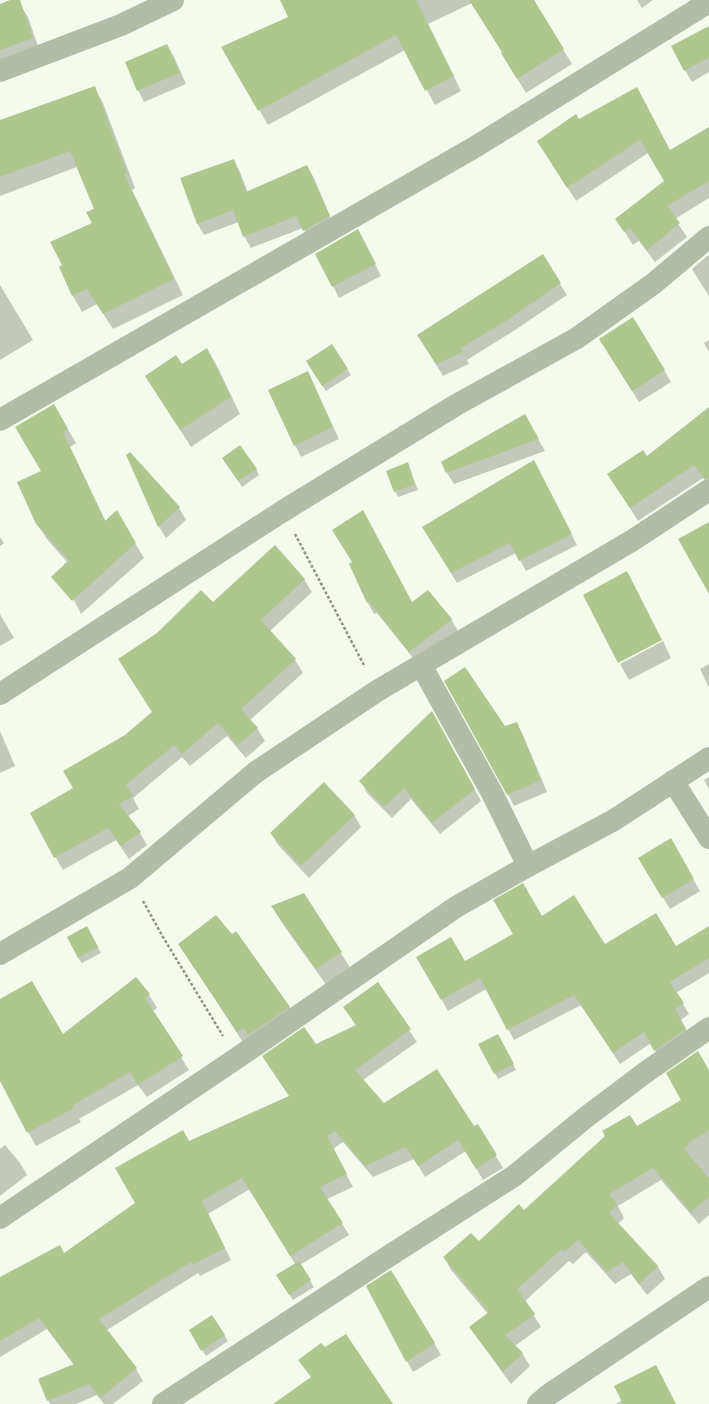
<svg xmlns="http://www.w3.org/2000/svg" width="709" height="1404" viewBox="0 0 709 1404" font-family="Arial,sans-serif">
	<rect width="100%" height="100%" fill="#f4fbec"/>
	<g fill="#0003">
		<path d="M281,0h252l39,64 -46,29 -15,-25 -8,-15 -31,-50 -44,21 33,67 -26,14 -30,-55 -137,75 -45,-77 67,-31z"/>
		<path d="M637,0h16l-11,8z"/>
		<path d="M21,6l7,11 11,32 -39,15v-48z"/>
		<path d="M709,40v32l-17,10 -7,-12z"/>
		<path d="M167,45l7,12 12,27 -42,18 -6,-12z"/>
		<path d="M94,87l9,16 32,85 -3,2 51,105 -70,34 -16,-25 -15,8 -9,-16 -13,-29 3,-1 30,-43 2,-14 -18,-42 -77,29v-75z"/>
		<path d="M636,89l34,63 39,-24v70l-34,21 12,18 -32,25 -16,-21 -6,4 -16,-26 49,-37 -18,-29 -72,48 -38,-60z"/>
		<path d="M234,160l6,12 8,21 59,-27 7,12 21,50 -24,14 -8,-14 -52,20 -7,-12 -5,-14 -35,13 -7,-12z"/>
		<path d="M364,242l17,34 -42,22 -6,-12z"/>
		<path d="M708,255l1,1v40l-17,-27z"/>
		<path d="M560,284l7,11 -55,37 -45,28 2,4 -26,12 -25,-41z"/>
		<path d="M0,285l33,55 -33,20z"/>
		<path d="M709,340v12l-5,-9z"/>
		<path d="M332,346l19,29 -25,16 -16,-24z"/>
		<path d="M207,349l10,17 23,48 -49,33 -45,-71 36,-10z"/>
		<path d="M607,351l57,19 7,12 -32,20z"/>
		<path d="M307,372l32,67 -38,18 -6,-12z"/>
		<path d="M54,406l22,37 -6,4 36,75 10,-10 28,46 -63,56 -22,-44 9,-7 -22,-25 -9,-15 5,-51z"/>
		<path d="M709,408v76h-1l-5,-6 -65,43 -29,-46 37,-17z"/>
		<path d="M524,415l21,36 -91,33 -7,-11z"/>
		<path d="M127,455l52,53 7,12 -20,18 -7,-11z"/>
		<path d="M227,464l29,5 3,6 -17,12z"/>
		<path d="M407,464l11,26 -20,7 -3,-6z"/>
		<path d="M539,472l38,73 -51,26 -10,-18 -59,30 -27,-45z"/>
		<path d="M363,511l49,92 39,16 7,12 -41,32 -40,-50 -3,1 -6,-11z"/>
		<path d="M0,537l4,6 -4,3z"/>
		<path d="M304,579l8,13 -42,39 25,29 8,13 -53,47 7,8 8,13 -19,17 -19,-22 -37,30 -8,-9 -49,41 6,11 -11,7 12,17 7,12 -18,14 -13,-19 -53,30 -32,-56 43,-25 52,-53 27,-23 60,-110z"/>
		<path d="M0,614l14,24 -14,8z"/>
		<path d="M663,641l8,17 -42,22 -9,-16z"/>
		<path d="M709,664v24l-9,-19z"/>
		<path d="M432,712l49,89 -41,33 -29,-35 -19,19 -25,-25 -6,-12z"/>
		<path d="M516,723l7,12 24,57 -33,14 -6,-12 -3,-66z"/>
		<path d="M0,731l15,35 -15,7z"/>
		<path d="M709,777v12l-5,-9z"/>
		<path d="M354,815l7,12 -52,51 -31,-33 -7,-12z"/>
		<path d="M670,840l30,51 -30,18 -31,-51z"/>
		<path d="M303,894l48,75 -24,17 -45,-63 -10,-17z"/>
		<path d="M541,917l64,28 70,2 34,-20v46l-33,20 13,21 -8,6 11,20 -31,21 -10,-18 -31,21 -39,-59 -67,35 -28,-51 -38,22 -30,-54 46,6z"/>
		<path d="M87,927l14,26 -19,10 -4,-5z"/>
		<path d="M189,959l100,48 9,16 -52,24z"/>
		<path d="M136,978l13,17 8,13 -5,4 37,58 -42,27 -9,-12 -59,34 2,3 -45,24 -36,-66v-80l62,36z"/>
		<path d="M377,983l40,59 -54,38 21,24 90,24 3,-2 26,42 -20,12 -17,-29 -41,26 -11,-18 -41,18 -30,-35 -10,7 20,38 -26,12 22,36 -49,30 14,22 -21,13 -12,-19 14,-17 -45,-75 -42,25 23,46 -31,16 -2,-3 -91,57 29,39 7,12 -30,23h-9l-7,-9 -21,9h-26l-11,-24 35,-15 -27,-36 -47,28v-70l64,-32 72,-51 52,-62 102,-45 26,-51 40,-20 -11,-19z"/>
		<path d="M501,1041l15,29 -18,9 -18,-34z"/>
		<path d="M709,1071v144l-10,9 -38,-44 -43,26 6,12 -6,6 40,43 7,12 -18,16 -16,-21 -16,10 -29,-32 -13,12 -4,-3 -44,40 16,26 -26,19 7,7 8,13 -19,18 -33,-45 -7,-12 17,-13 -37,-44 -7,-13 35,-15 45,-31 113,-83 45,-28z"/>
		<path d="M5,1145l15,18 7,12 -27,21v-47z"/>
		<path d="M391,1271l50,84 -28,17 -6,-11z"/>
		<path d="M212,1316l16,25 -22,15 -13,-20z"/>
		<path d="M622,1400l54,4h-60z"/>
	</g>
	<g fill="#afc78f">
		<path d="M10,0h10l13,38 -33,12v-46z"/>
		<path d="M280,0h136l38,76 -29,15 -29,-56 -138,76 -37,-64 67,-30z"/>
		<path d="M469,0h65l30,49 -47,30 -16,-26 1,-1z"/>
		<path d="M709,26v31l-25,14 -13,-25z"/>
		<path d="M167,44l13,29 -43,18 -12,-29z"/>
		<path d="M95,86l32,87 -3,1 50,105 -71,35 -16,-25 -15,7 -13,-29 3,-2 -12,-23 42,-19 -6,-11 8,-3 -24,-58 -70,26v-57z"/>
		<path d="M637,87l33,63 39,-23v54l-42,25 13,17 -33,27 -17,-22 -6,4 -9,-13 49,-38 -24,-41 -73,48 -30,-47 39,-27 3,5z"/>
		<path d="M234,159l12,33 61,-27 23,51 -27,15 -7,-15 -53,21 -10,-27 -36,14 -17,-46z"/>
		<path d="M358,229l18,35 -44,23 -17,-33z"/>
		<path d="M543,254l18,29 -55,38 -45,27 2,4 -27,12 -19,-29z"/>
		<path d="M633,317l32,53 -33,21 -33,-52z"/>
		<path d="M332,344l16,25 -26,17 -16,-25z"/>
		<path d="M207,348l24,49 -51,33 -35,-54 31,-21 6,9z"/>
		<path d="M308,371l25,56 -39,19 -26,-56z"/>
		<path d="M54,404l14,25 -5,3 42,89 12,-11 19,33 -64,58 -21,-24 18,-17 -33,-36 -19,-42 24,-11 -26,-44z"/>
		<path d="M709,407v71l-4,1 -11,-14 -64,43 -23,-34 36,-24 4,6z"/>
		<path d="M525,414l14,25 -93,34 -5,-11z"/>
		<path d="M240,445l17,24 -19,12 -16,-23z"/>
		<path d="M130,452l50,55 -22,20 -32,-72z"/>
		<path d="M534,460l38,74 -53,27 -9,-18 -59,30 -29,-46z"/>
		<path d="M408,462l7,22 -21,8 -8,-21z"/>
		<path d="M363,510l49,92 16,-12 24,29 -43,33 -40,-50 -2,1 -18,-39 3,-2 -20,-32z"/>
		<path d="M709,522v72l-31,-55z"/>
		<path d="M275,545l30,34 -44,41 35,39 -55,50 17,19 -20,17 -20,-22 -36,31 -8,-9 -48,40 7,11 -14,8 22,28 -20,14 -13,-18 -54,30 -24,-45 43,-25 -10,-17 62,-36 27,-23 -34,-53 39,-26 44,-43 12,12z"/>
		<path d="M627,571l35,69 -44,23 -35,-68z"/>
		<path d="M465,667l40,59 12,-4 24,58 -34,15 -63,-114z"/>
		<path d="M432,711l43,78 -43,34 -28,-35 -20,19 -25,-26z"/>
		<path d="M324,782l31,33 -54,51 -31,-33z"/>
		<path d="M671,838l23,41 -32,19 -24,-40z"/>
		<path d="M523,883l19,33 32,-21 31,49 51,-31 20,33 33,-20v32l-39,24 14,21 -9,6 11,20 -32,22 -10,-19 -31,21 -39,-58 -67,35 -27,-52 -39,22 -25,-43 35,-20 14,24 48,-27 -20,-34z"/>
		<path d="M304,893l38,59 -26,17 -45,-63z"/>
		<path d="M216,915l16,19 4,-3 54,76 -42,28 -5,-7 -6,4 -59,-88z"/>
		<path d="M87,926l11,21 -20,11 -11,-21z"/>
		<path d="M136,977l14,17 -5,4 38,58 -45,29 -8,-13 -57,33 1,3 -47,25 -27,-52v-82l32,-18 31,53z"/>
		<path d="M378,982l33,47 -56,41 29,33 53,-34 37,57 4,-2 19,31 -21,14 -18,-29 -40,26 -12,-19 -41,19 -30,-35 -8,5 20,38 -27,13 23,36 -53,33 -48,-78 -40,23 23,47 -33,17 -1,-3 -92,57 38,49 -37,30 -11,-14 -42,17 -9,-22 36,-15 -35,-46 -39,23v-64l60,-32 4,8 71,-50 -20,-35 68,-38 6,11 100,-45 -27,-40 42,-29 12,17 40,-19 -13,-18z"/>
		<path d="M498,1034l16,30 -20,10 -16,-30z"/>
		<path d="M698,1051l11,19v60l-21,13 1,2 -5,4 25,29v19l-18,15 -38,-44 -44,26 9,10 -9,9 49,53 -19,18 -16,-22 -16,10 -29,-32 -13,12 -3,-3 -45,40 18,25 -30,21 18,18 -20,19 -34,-45 20,-15 -46,-55 28,-24 8,8 40,-37 5,6 81,-74 -3,-5 28,-16 7,11 44,-26 -15,-27z"/>
		<path d="M299,1261l12,19 -22,15 -13,-20z"/>
		<path d="M391,1270l44,73 -29,19 -40,-76z"/>
		<path d="M212,1315l13,20 -24,16 -12,-21z"/>
		<path d="M346,1334l47,70h-120l38,-27 -13,-17 23,-17 4,4z"/>
		<path d="M656,1365l20,39h-53l-9,-18z"/>
	</g>
	<g fill="none" stroke-linecap="round" stroke-linejoin="round">
		<g stroke="#8f948a" stroke-width="2.5" stroke-dasharray="3 2" stroke-linecap="butt">
			<path d="M295,534l70,133"/>
			<path d="M143,901l20,36 60,99"/>
		</g>
		<g stroke="#b1bda4" stroke-width="22">
			<path d="M0,71l121,-46 52,-25"/>
			<path d="M0,420l475,-273 234,-145"/>
			<path d="M421,665l71,128 36,73"/>
			<path d="M0,694l283,-183 173,-106 121,-67 76,-54 56,-47"/>
			<path d="M673,781l36,57"/>
			<path d="M0,954l130,-76 126,-106 121,-81 256,-151 76,-50"/>
			<path d="M0,1218l237,-160 219,-151 72,-41 86,-46 95,-62"/>
			<path d="M163,1404l229,-150 122,-78 71,-58 61,-46 63,-44"/>
			<path d="M538,1404l9,-8 162,-109"/>
		</g>
	</g>
</svg>
